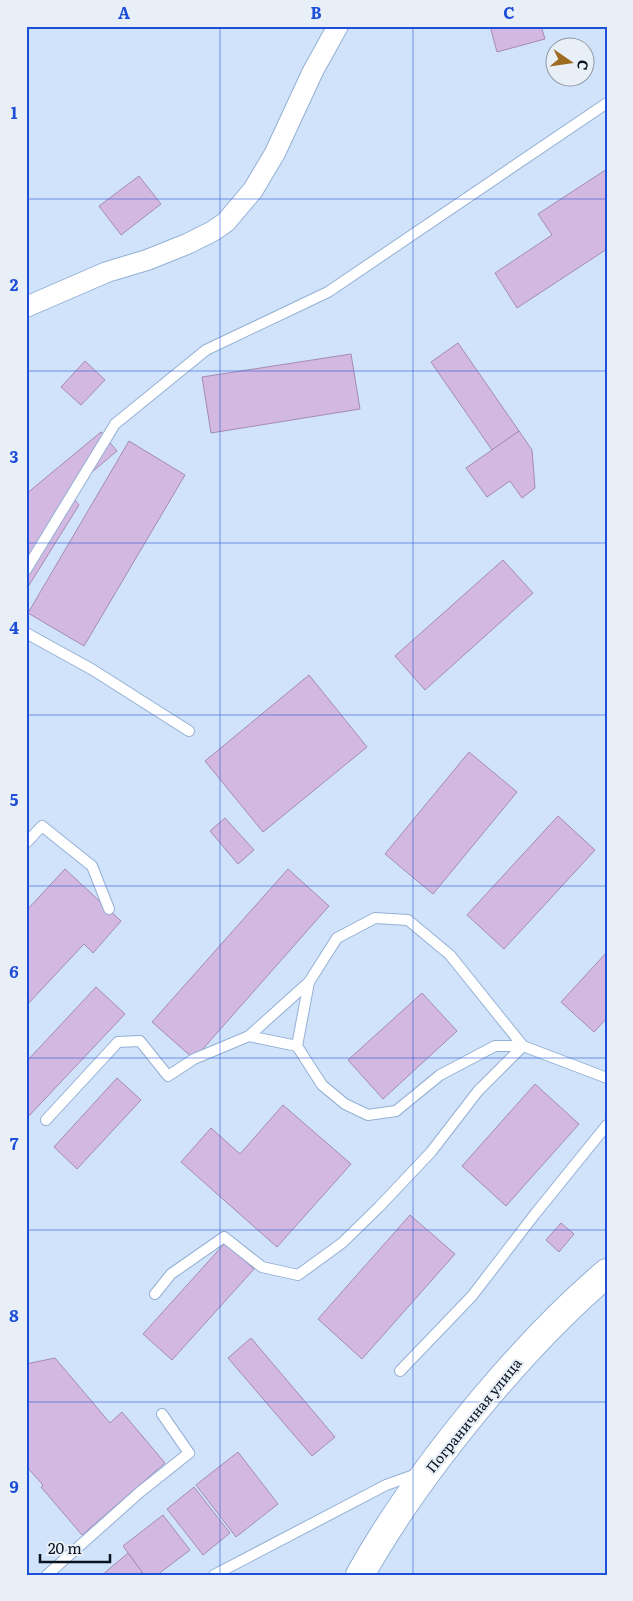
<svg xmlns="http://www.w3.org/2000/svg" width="633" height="1601" viewBox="0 0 633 1601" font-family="Literata,serif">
	<rect width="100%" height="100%" fill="#d1e3fa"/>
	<g fill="#d3b9e1" stroke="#a48bb2">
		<path d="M490,26h51l4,13 -48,13z"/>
		<path d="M607,169v80l-90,59 -22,-35 57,-38 -14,-21z"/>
		<path d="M139,176l22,28 -40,31 -22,-29z"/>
		<path d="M458,343l61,88 -27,19 -61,-88z"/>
		<path d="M351,354l9,55 -149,24 -9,-56z"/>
		<path d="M85,361l20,19 -24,25 -20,-18z"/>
		<path d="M519,431l13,19 3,38 -13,10 -12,-17 -23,16 -21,-29z"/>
		<path d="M101,432l16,19 -49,41 11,13 -53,85v-96z"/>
		<path d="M129,441l56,34 -101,171 -56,-33z"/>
		<path d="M503,560l30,33 -108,97 -30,-34z"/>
		<path d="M309,675l58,72 -104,85 -58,-71z"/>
		<path d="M469,752l48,40 -84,102 -48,-40z"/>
		<path d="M558,816l37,34 -91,99 -37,-34z"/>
		<path d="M225,818l29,32 -16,14 -28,-33z"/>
		<path d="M65,869l56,52 -28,32 -9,-9 -58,62v-95z"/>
		<path d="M288,869l41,37 -135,153 -42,-37z"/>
		<path d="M607,952v66l-13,14 -33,-30z"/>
		<path d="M96,987l29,27 -99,105v-57z"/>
		<path d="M422,993l35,38 -74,68 -35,-39z"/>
		<path d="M117,1078l24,22 -64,69 -23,-22z"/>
		<path d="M535,1084l44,40 -73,82 -44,-40z"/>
		<path d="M283,1105l68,59 -74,83 -96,-85 30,-34 29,26z"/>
		<path d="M410,1215l45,39 -93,105 -44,-40z"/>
		<path d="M561,1223l13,11 -15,18 -13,-12z"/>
		<path d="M225,1243l29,26 -82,91 -29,-26z"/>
		<path d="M251,1338l84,99 -23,19 -84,-98z"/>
		<path d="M55,1358l55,65 12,-11 43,51 -83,72 -41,-48 2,-2 -17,-19v-102z"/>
		<path d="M238,1452l40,52 -42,33 -40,-52z"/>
		<path d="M194,1487l36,46 -27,22 -36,-46z"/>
		<path d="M163,1515l27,35 -33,25h-13l-21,-29z"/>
		<path d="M128,1553l14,19 -3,3h-37z"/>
	</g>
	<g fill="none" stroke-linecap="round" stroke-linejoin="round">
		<g stroke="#93b0d5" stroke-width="12">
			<g id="lane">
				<path d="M26,570l89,-146 91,-74 122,-58 279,-189"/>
				<path d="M26,633l67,37 96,61"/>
				<path d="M26,843l16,-17 50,40 17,43"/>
				<path d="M309,982l-12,64 25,39 23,19 23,11 28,-4 44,-36 55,-29h28"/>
				<path d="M249,1036l48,10"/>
				<path d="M46,1120l72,-78 22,-1 28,35 26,-17 55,-23 60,-54 28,-44 38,-20 33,2 42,35 73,91 84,32"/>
				<path d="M155,1294l16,-20 53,-37 38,30 36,8 44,-32 37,-36 52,-55 47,-61 45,-45"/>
				<path d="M400,1371l72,-75 63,-82 72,-89"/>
				<path d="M47,1575l93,-83 49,-39 -27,-39"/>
				<path d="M214,1575l172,-90 31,-11"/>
			</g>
		</g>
		<g stroke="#93b0d5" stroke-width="22">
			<path id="street" d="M26,307l81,-35 40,-12 40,-16 26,-13 13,-9 27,-32 22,-37 38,-82 25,-45"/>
		</g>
		<g stroke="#93b0d5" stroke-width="30">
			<path id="secondary" d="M360,1575c35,-63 79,-122 125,-177 38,-45 77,-87 122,-125"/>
		</g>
		<use href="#lane" stroke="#fff" stroke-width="10"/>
		<use href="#street" stroke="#fff" stroke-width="20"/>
		<use href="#secondary" stroke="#fff" stroke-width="28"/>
	</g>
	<path fill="none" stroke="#1d4ed8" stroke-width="1" stroke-opacity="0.55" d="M220,26v1549M413,26v1549M26,199h581M26,371h581M26,543h581M26,715h581M26,886h581M26,1058h581M26,1230h581M26,1402h581"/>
	<g text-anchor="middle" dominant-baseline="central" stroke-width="4.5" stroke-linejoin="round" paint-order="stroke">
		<g font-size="14" fill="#081320" stroke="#e9eff7">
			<text transform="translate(473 1415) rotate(-51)">Пограничная улица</text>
		</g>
	</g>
	<rect width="633" height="1601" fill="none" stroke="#e9eff7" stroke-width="55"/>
	<g transform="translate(570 62) rotate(103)"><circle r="24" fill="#e9eff7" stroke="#8f97a1"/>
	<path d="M0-4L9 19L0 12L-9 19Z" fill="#9d6c20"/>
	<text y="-8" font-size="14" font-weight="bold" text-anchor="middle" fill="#081320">С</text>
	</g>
	<path d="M40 1554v8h70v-8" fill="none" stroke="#081320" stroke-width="2.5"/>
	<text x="48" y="1554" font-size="15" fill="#081320" stroke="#e9eff7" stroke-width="4" paint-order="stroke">20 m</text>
	<rect x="28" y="28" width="578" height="1546" fill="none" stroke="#1d4ed8" stroke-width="2"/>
	<g font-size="16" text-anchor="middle" font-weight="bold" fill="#1d4ed8">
		<text x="124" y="19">A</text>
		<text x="316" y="19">B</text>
		<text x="509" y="19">C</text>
		<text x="14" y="119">1</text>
		<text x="14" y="291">2</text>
		<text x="14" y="463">3</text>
		<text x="14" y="634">4</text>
		<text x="14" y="806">5</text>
		<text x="14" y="978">6</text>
		<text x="14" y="1150">7</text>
		<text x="14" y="1322">8</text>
		<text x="14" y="1493">9</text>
	</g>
</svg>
